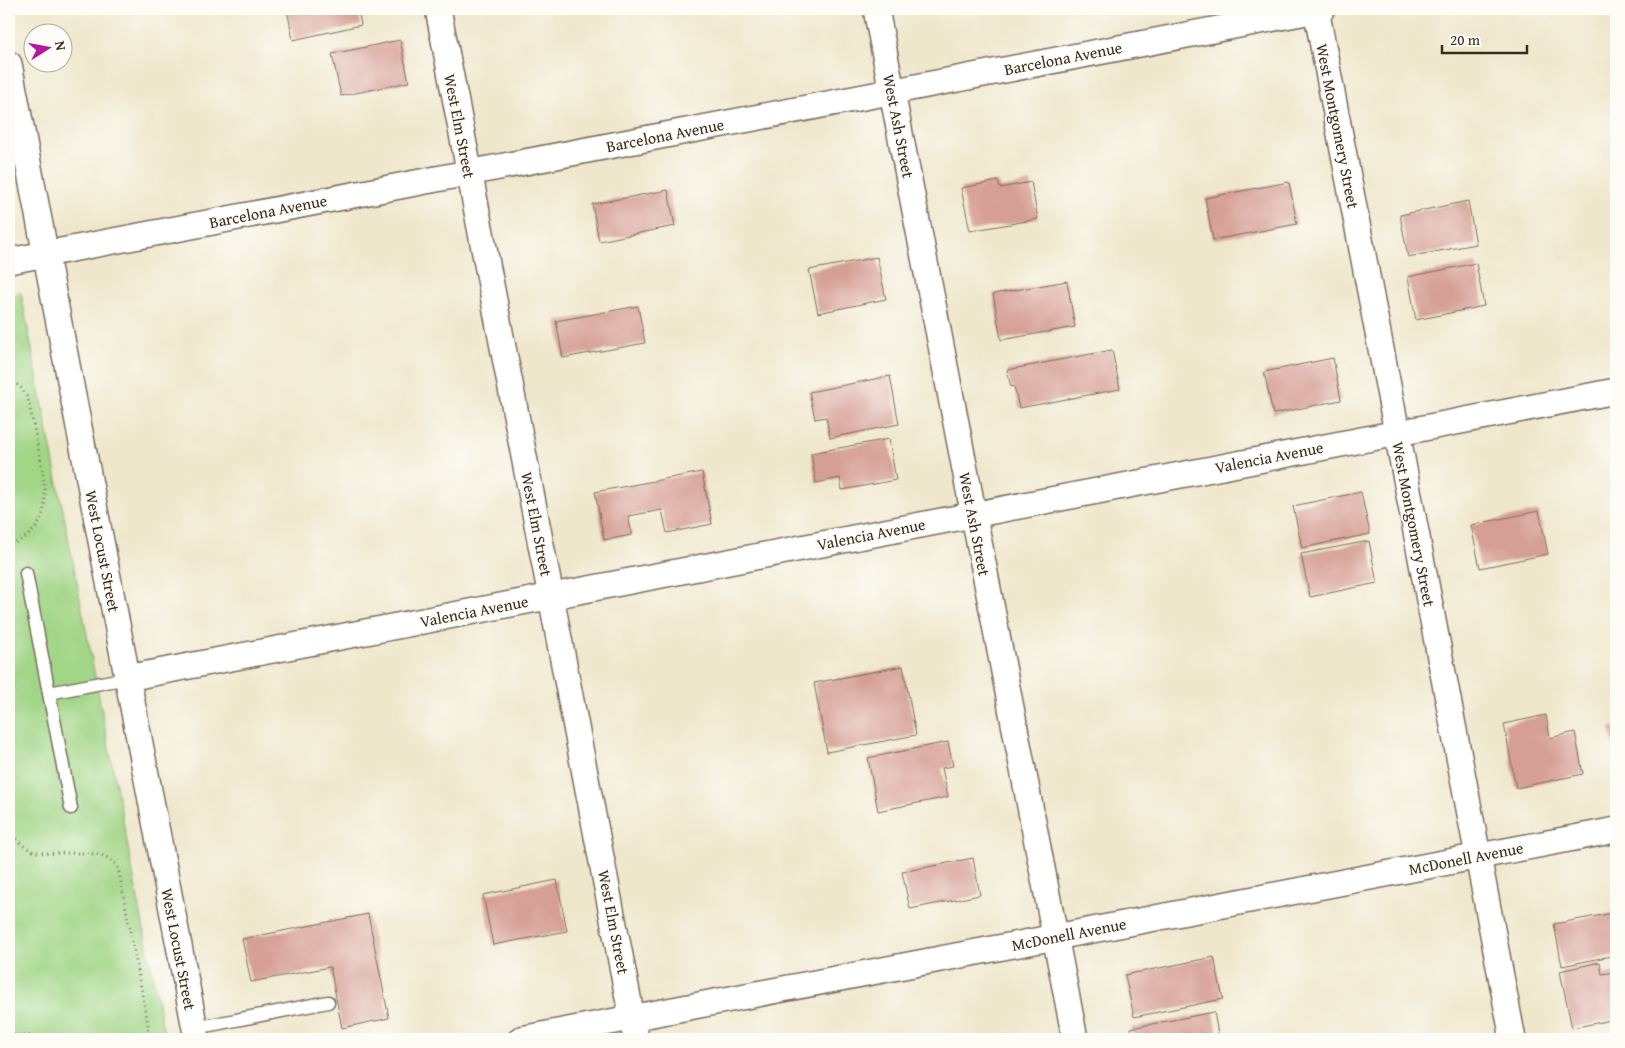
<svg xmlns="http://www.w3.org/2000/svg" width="1625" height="1048" viewBox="0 0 1625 1048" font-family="'Gentium Book Plus',serif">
	<rect width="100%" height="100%" fill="#fdfcf7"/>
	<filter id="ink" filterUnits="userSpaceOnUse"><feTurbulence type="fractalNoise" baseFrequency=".02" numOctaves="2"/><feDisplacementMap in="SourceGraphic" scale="10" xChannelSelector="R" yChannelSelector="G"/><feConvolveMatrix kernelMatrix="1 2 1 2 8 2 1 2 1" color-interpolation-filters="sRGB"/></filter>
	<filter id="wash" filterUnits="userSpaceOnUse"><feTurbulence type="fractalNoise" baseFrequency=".0096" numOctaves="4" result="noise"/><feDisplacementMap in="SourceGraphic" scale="20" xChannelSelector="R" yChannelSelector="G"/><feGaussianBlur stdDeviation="1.12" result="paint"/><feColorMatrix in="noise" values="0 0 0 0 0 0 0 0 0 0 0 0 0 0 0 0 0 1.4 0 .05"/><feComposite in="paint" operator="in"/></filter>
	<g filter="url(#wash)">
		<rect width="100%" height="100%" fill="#efe7cc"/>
		<path fill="#a1d687" stroke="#6e8052" d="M21,293l144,746h-156v-744z"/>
		<g id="blocks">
			<g fill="#d69f95">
				<path d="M287,9h71l3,16 -68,15z"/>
				<path d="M400,40l9,42 -68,14 -9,-42z"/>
				<path d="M998,181l2,7 31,-6 7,37 -68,12 -9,-43z"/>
				<path d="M1289,182l8,42 -84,16 -8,-42z"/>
				<path d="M668,190l7,36 -76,15 -7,-37z"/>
				<path d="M1468,201l8,43 -68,13 -8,-42z"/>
				<path d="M877,257l9,42 -68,14 -9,-43z"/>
				<path d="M1476,263l8,43 -68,14 -8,-43z"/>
				<path d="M1067,281l8,46 -74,13 -8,-46z"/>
				<path d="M638,306l7,37 -82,15 -7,-37z"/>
				<path d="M1112,350l8,39 -101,19 -5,-22 -3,1 -4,-17z"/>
				<path d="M1333,358l8,42 -68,14 -9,-42z"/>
				<path d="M890,376l9,48 -69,14 -4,-21 -11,2 -6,-27z"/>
				<path d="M889,439l7,41 -54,10 -2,-12 -24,5 -5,-30z"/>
				<path d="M702,472l10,52 -45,9 -5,-23 -34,6 4,19 -28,5 -9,-48z"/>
				<path d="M1361,492l9,42 -68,14 -9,-42z"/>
				<path d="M1539,511l9,43 -68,14 -9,-43z"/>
				<path d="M1369,541l8,42 -67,14 -9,-43z"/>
				<path d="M903,666l13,69 -89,17 -13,-69z"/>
				<path d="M1546,715l4,23 25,-6 8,42 -67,14 -12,-64z"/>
				<path d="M1616,726v32l-1,1 -5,-32z"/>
				<path d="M948,742l5,24 -11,2 6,29 -70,14 -10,-53z"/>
				<path d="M973,858l7,37 -70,14 -8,-37z"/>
				<path d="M557,880l10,51 -74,14 -10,-50z"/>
				<path d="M1613,913l3,18v24l-54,11 -8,-42z"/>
				<path d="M368,914l21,104 -47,10 -12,-61 -79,15 -9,-43z"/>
				<path d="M1214,957l9,42 -89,18 -9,-42z"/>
				<path d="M1600,962l2,12 14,-2v47l-44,9 -12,-57z"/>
				<path d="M1214,1012l5,27h-85l-3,-11z"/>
			</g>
		</g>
	</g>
	<g filter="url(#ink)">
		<use href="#blocks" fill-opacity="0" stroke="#7a6c5b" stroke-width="1"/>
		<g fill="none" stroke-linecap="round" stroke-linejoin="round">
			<g stroke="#7a6c5b" stroke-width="15">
				<g id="service">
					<path d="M26,573l45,235"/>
					<path d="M49,693l78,-15"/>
					<path d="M195,1028l133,-26"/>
				</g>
			</g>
			<g stroke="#7a6c5b" stroke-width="28">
				<g id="minor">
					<path d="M438,9l198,1030"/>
					<path d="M876,9l199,1030"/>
					<path d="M1316,9l197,1030"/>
					<path d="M9,64l188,975"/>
					<path d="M9,261l1313,-252"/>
					<path d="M127,678l1489,-287"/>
					<path d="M521,1039l1095,-209"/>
				</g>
			</g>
			<g stroke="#7a6c5b" stroke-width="3" stroke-dasharray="1 4" stroke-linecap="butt">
				<path d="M9,378l12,10 7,11c4,17 7,35 11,53 7,38 17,77 -30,93"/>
				<path d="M9,832c7,7 15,16 24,19 25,8 80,-10 86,22l29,151 -1,15"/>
				<path d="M9,1035h19l12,4"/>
			</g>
			<use href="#service" stroke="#fff" stroke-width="12"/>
			<use href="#minor" stroke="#fff" stroke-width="25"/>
		</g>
	</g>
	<g text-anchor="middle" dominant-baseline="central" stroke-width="4" stroke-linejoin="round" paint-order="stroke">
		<g font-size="16" fill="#3b2a1e" stroke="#fdfcf7">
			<text transform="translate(1063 58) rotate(-11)">Barcelona Avenue</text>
			<text transform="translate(460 126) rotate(79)">West Elm Street</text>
			<text transform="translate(899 126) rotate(79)">West Ash Street</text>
			<text transform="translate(1338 126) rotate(79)">West Montgomery Street</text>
			<text transform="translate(665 135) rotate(-11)">Barcelona Avenue</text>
			<text transform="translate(268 211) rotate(-11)">Barcelona Avenue</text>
			<text transform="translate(1269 457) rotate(-11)">Valencia Avenue</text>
			<text transform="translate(537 524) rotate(79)">West Elm Street</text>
			<text transform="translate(975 524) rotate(79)">West Ash Street</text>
			<text transform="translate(1414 524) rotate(79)">West Montgomery Street</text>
			<text transform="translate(871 534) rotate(-11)">Valencia Avenue</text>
			<text transform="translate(103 551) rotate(79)">West Locust Street</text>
			<text transform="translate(474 611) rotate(-11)">Valencia Avenue</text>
			<text transform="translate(1466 858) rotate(-11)">McDonell Avenue</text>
			<text transform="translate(614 922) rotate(79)">West Elm Street</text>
			<text transform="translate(1069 934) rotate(-11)">McDonell Avenue</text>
			<text transform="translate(179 949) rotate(79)">West Locust Street</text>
		</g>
	</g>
	<rect width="1625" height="1048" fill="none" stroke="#fdfcf7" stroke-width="30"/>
	<g transform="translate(48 48) rotate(79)"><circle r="24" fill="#fdfcf7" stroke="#afa8a0"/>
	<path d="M0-4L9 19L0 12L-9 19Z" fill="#b5179e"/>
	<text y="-8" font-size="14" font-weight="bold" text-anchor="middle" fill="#3b2a1e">N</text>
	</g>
	<path d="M1442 45v8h85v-8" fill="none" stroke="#3b2a1e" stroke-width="2.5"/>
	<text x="1450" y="45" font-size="15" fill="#3b2a1e" stroke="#fdfcf7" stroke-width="4" paint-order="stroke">20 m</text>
</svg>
